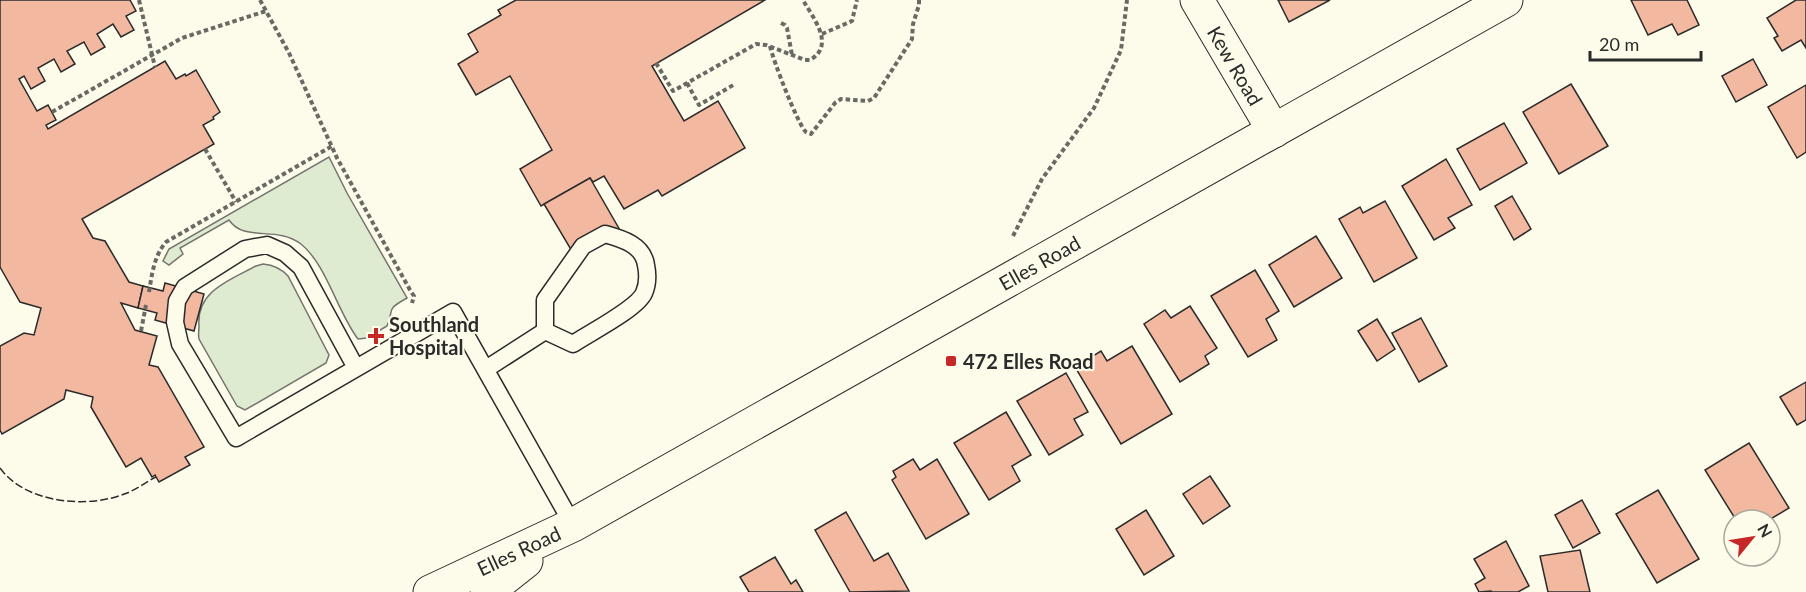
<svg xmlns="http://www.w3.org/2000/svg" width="1806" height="592" viewBox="0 0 1806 592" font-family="Lato,sans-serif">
	<rect width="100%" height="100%" fill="#fdfbea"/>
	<g fill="#deebd1" stroke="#74746e" stroke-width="1.5">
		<path d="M329,157l18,36 60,105c-23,13 -12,10 -20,28l-20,12 -9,1c-20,-26 -32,-75 -57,-95 -25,-19 -56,-1 -72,-24l-49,28 3,6 -14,11 -6,-4 6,-12z"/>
		<path d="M263,264c10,1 18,4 25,12l41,79 -3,8 -81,47 -8,-4 -38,-67c-1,-5 0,-8 0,-13 -3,-35 31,-46 57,-60z"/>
	</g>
	<g fill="#f2b8a0" stroke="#2b2b2b" stroke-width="1.5">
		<path d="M0,0h130l6,11 -10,5 8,14 -13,7 -8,-13 -16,10 8,13 -14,8 -7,-13 -17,9 8,13 -14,8 -7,-13 -16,9 7,13 -14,8 -7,-13 -5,3 18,32 11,-6 8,15 -10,5 2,4 117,-68 11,18 9,-5 1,2 10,-6 24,42 -7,5 1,2 -11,6 11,19 -132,75 11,19 12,3 24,41 14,4 -5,22 -17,-5 14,27 22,6 -8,29 9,2 46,80 -19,10 5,8 -31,17 -4,-7 -3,2 -11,-19 -15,9 -35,-60 2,-10 -27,-7 -2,9 -62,35 -2,-4v-84l24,-13 10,2 7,-27 -21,-6 -20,-35z"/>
		<path d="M516,0h249l-113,66 32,55 34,-20 27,47 -83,48 -4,-6 -34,19 -20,-33 -11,6 -3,-4 -49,28 -21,-37 32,-19 -42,-74 -34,19 -18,-31 20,-12 -10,-18 33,-19 -3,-5z"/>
		<path d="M1278,0h52l-41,22z"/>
		<path d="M1631,0h56l12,25 -21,10 -6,-11 -24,11z"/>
		<path d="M1796,0h10v48l-5,-8 -19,11 -8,-13 4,-2 -11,-18z"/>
		<path d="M1753,59l14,26 -31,17 -14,-26z"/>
		<path d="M1571,84l37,62 -49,28 -36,-62z"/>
		<path d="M1806,85v67l-9,6 -29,-51z"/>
		<path d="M1504,123l23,40 -47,27 -23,-41z"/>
		<path d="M1446,159l26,46 -24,13 7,10 -21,12 -32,-54z"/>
		<path d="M590,178l31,54 -45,26 -32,-54z"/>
		<path d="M1512,196l19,33 -17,11 -19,-34z"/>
		<path d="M1385,201l32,57 -43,24 -35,-63 21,-12 3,6z"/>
		<path d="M1316,236l26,42 -48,29 -25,-42z"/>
		<path d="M1255,270l24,41 -13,8 11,21 -29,17 -37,-61z"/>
		<path d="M165,283l39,11 -10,37 -39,-11 2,-7 -19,-5 5,-22 20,5z"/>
		<path d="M1190,306l27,42 -12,8 4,8 -29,18 -36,-58 21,-14 6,8z"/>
		<path d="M1421,318l26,48 -28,16 -27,-49z"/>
		<path d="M1377,319l18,30 -18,12 -19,-30z"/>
		<path d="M1132,346l40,68 -51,30 -46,-77 26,-16 6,10z"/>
		<path d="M1066,373l22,39 -14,7 9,16 -34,20 -32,-54z"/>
		<path d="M1806,382v38l-9,5 -17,-28z"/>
		<path d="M1006,412l25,43 -19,11 8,15 -31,19 -35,-57z"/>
		<path d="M1749,443l40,65 -20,12h-33l-31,-50z"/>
		<path d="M913,459l7,11 17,-11 32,55 -43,25 -34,-59 4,-3 -3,-6z"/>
		<path d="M1210,476l20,30 -27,18 -20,-30z"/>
		<path d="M1658,490l41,69 -42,24 -41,-69z"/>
		<path d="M1582,500l18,33 -27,15 -18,-33z"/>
		<path d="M1146,510l28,46 -30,19 -28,-46z"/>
		<path d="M846,512l28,49 14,-8 21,38 -59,1 -35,-62z"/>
		<path d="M1506,541l23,45 -11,6h-26l-1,-1 -12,1 -4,-8 10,-6 -11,-19z"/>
		<path d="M1580,550l10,42h-42l-8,-36z"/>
		<path d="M775,557l16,27 5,-4 7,12h-54l-9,-15z"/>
	</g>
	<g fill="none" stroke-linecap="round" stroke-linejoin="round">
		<g stroke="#2b2b2b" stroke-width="19">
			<g id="lane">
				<path d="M605,234c18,5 38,11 41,31 2,10 2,19 -2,28 -7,16 -55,40 -71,51l-28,-13v-31l38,-54z"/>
				<path d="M356,368l-55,-101 -16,-14 -18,-8 -22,4 -60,38 -8,14 -2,21 5,22 56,94 217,-126 120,213"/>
				<path d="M486,369l59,-38"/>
			</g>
		</g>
		<g stroke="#2b2b2b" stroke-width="35">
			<g id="secondary">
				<path id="s1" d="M1197,0l77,131"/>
				<path id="s2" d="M430,592l143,-67 933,-525"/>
				<path d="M487,592l39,-31"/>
			</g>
		</g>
		<g stroke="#6a6964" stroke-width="4" stroke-dasharray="4.5 3" stroke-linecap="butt">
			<path d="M139,0l16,67"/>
			<path d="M260,0l29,53 48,105 73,132 4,6 -2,7"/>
			<path d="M781,23l4,2 2,3 5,27"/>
			<path d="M822,34l30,-13 5,-21"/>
			<path d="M770,46c3,14 28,79 36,86 1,1 3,1 5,2l24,-31 6,-4 27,2 6,-3 38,-59 1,-15 6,-19v-5"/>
			<path d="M656,63l17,28 83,-47 10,1 39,15h5c26,-15 3,-42 -7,-60"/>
			<path d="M687,83l12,22 36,-21"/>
			<path d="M52,112l130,-74 84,-27"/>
			<path d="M205,149l31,53"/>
			<path d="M1013,236l29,-57 52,-71 27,-58 6,-50"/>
			<path d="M149,292c3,-18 5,-36 17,-50l166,-96"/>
			<path d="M141,331l5,-26"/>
		</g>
		<use href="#lane" stroke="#fdfbea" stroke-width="16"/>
		<use href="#secondary" stroke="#fdfbea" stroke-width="33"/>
		<path stroke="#2b2b2b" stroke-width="1.5" stroke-dasharray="8 3" stroke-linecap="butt" d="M0,468c26,36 89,41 127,25 10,-4 19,-11 29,-16"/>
	</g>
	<g fill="#c62828" stroke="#fdfbea" stroke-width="2">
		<path d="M373 327h6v6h6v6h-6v6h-6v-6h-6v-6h6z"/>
		<rect x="945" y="355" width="12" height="12" rx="3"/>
	</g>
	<g text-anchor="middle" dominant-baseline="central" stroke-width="4.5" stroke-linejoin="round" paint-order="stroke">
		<g font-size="20" fill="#2b2b2b" stroke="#fdfbea">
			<text stroke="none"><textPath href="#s1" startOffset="76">Kew Road</textPath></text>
			<text stroke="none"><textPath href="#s2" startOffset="693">Elles Road</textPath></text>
			<text stroke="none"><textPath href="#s2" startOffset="98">Elles Road</textPath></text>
		</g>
		<g font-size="20" font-weight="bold" fill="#2b2b2b" stroke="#fdfbea" text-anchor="start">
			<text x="389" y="324">Southland<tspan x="389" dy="23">Hospital</tspan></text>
			<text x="963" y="361">472 Elles Road</text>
		</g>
	</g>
	<g transform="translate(1752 538) rotate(60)"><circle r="28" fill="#fdfbea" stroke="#a9a89e" stroke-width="1.5"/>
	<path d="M0-4.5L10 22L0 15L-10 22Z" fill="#c62828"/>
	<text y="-9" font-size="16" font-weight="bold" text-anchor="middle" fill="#2b2b2b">N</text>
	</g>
	<path d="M1590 51v9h111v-9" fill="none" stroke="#2b2b2b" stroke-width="3"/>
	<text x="1599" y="51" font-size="18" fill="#2b2b2b" stroke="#fdfbea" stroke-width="4.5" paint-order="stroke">20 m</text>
</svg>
